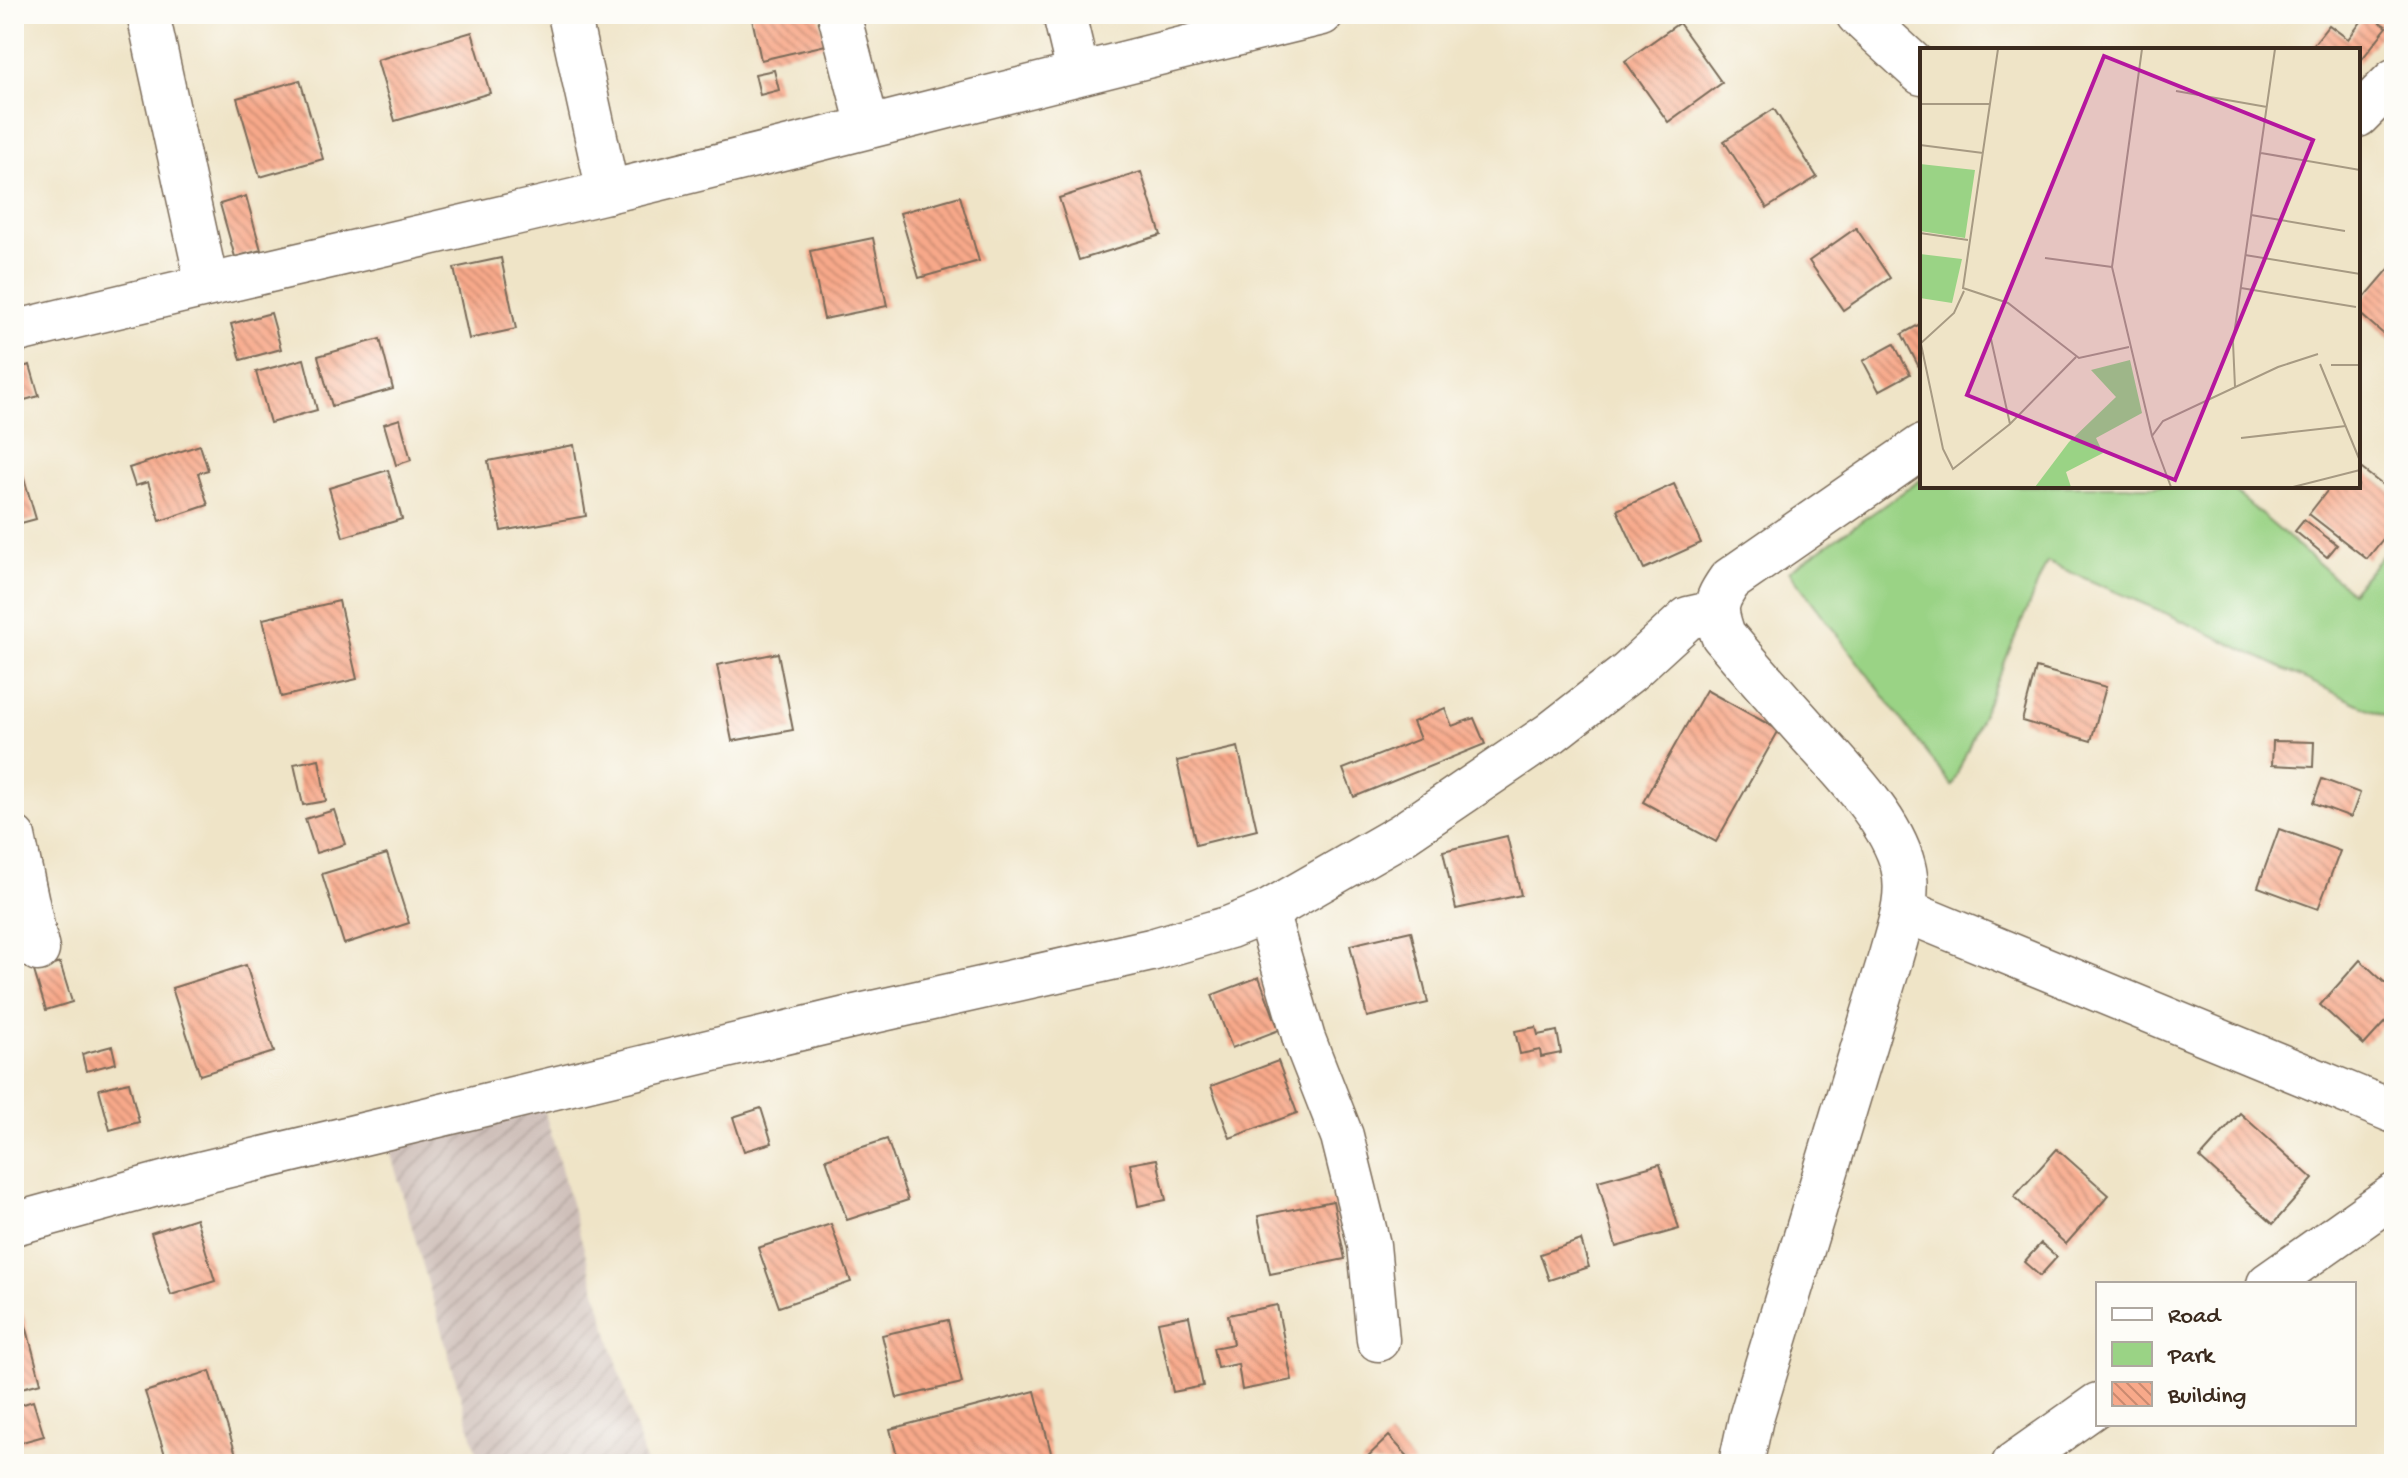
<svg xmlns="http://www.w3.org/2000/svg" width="2408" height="1478" viewBox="0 0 2408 1478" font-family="'Gochi Hand',sans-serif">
	<defs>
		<pattern id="industrial-furrows" width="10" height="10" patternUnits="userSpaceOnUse" patternTransform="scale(2)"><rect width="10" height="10" fill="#cfc0ba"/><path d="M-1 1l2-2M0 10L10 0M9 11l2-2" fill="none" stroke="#b3a59f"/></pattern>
		<pattern id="building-back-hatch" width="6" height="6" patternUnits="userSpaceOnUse" patternTransform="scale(2)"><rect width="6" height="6" fill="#f8a98a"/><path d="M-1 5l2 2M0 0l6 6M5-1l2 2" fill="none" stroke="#ca8a70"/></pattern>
	</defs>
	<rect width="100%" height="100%" fill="#fdfcf7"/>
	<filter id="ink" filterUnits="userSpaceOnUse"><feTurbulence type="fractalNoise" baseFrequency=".0125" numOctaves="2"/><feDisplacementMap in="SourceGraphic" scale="16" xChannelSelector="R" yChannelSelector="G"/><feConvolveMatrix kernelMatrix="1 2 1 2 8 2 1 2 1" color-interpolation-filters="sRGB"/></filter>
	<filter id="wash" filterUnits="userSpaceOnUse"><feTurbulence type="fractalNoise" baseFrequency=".006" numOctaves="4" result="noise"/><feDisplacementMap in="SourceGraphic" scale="32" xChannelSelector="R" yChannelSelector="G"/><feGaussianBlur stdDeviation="1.8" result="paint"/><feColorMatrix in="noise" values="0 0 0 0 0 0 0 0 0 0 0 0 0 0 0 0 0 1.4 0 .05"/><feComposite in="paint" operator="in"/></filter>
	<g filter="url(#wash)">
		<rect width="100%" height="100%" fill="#efe4c7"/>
		<path fill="url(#industrial-furrows)" d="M543,1106l103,358h-166l-92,-320z"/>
		<path fill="#9ad385" stroke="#6a7e52" stroke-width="2" d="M1922,479v7h306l123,106 43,-50v179l-222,-105 -125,-54 -95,224 -163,-215z"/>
		<g id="blocks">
			<g fill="url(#building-back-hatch)">
				<path d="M751,14h67l8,31 -65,15z"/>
				<path d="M2367,14l20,13 -29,37v-14h-39l-6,-5 16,-20 19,14z"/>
				<path d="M1679,23l43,60 -54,39 -43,-61z"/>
				<path d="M472,32l18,61 -95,28 -18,-61z"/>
				<path d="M774,70l5,20 -19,5 -5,-21z"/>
				<path d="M300,80l23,79 -63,18 -23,-79z"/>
				<path d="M1774,109l43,68 -50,31 -43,-67z"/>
				<path d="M1141,172l20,63 -82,25 -20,-62z"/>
				<path d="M246,196l15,54 -26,7 -15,-53z"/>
				<path d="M960,196l19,65 -60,17 -19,-65z"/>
				<path d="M1856,228l34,50 -47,32 -34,-49z"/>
				<path d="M873,238l14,68 -63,13 -14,-68z"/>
				<path d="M501,258l15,71 -47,10 -15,-71z"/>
				<path d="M2394,263v80l-36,-31v-7z"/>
				<path d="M271,313l10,36 -40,11 -10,-36z"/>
				<path d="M1922,323v50l-20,-39z"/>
				<path d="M380,339l13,50 -61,17 -14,-50z"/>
				<path d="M1894,344l16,30 -31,17 -16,-30z"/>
				<path d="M304,359l13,51 -47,13 -14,-51z"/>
				<path d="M30,365l9,31 -25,7v-34z"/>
				<path d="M400,419l11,41 -15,5 -12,-41z"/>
				<path d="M14,444l22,75 -22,6z"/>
				<path d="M200,445l8,25 -10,3 10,32 -48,16 -12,-39 -13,4 -6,-18z"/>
				<path d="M574,445l12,71 -85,15 -13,-70z"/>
				<path d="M2358,466l36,28v31l-27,34 -58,-45 22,-28h27z"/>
				<path d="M388,470l14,49 -59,18 -14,-49z"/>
				<path d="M1674,484l27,59 -57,26 -27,-59z"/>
				<path d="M2304,520l33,25 -10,12 -32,-26z"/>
				<path d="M339,601l18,78 -76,18 -18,-78z"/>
				<path d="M778,653l15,77 -61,11 -15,-76z"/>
				<path d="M2036,668l70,19 -15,54 -69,-20z"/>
				<path d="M1706,690l73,40 -63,112 -73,-40z"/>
				<path d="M1445,708l7,18 22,-8 11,26 -131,53 -11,-28 77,-30 -7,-17z"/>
				<path d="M2273,741l41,1 -1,25 -41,-2z"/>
				<path d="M1238,747l19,83 -61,15 -19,-84z"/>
				<path d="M319,759l7,42 -23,4 -9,-41z"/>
				<path d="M2322,779l38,14 -9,24 -38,-14z"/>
				<path d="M334,810l11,34 -29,9 -11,-34z"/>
				<path d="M2279,829l61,22 -22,58 -60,-22z"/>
				<path d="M1507,836l14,59 -65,14 -13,-58z"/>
				<path d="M387,854l22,69 -65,21 -22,-70z"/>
				<path d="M1411,931l17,72 -61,14 -17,-72z"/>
				<path d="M2360,960l34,31v21l-30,33 -44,-40z"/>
				<path d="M60,963l12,39 -26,8 -12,-39z"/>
				<path d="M246,965l28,87 -74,23 -28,-87z"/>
				<path d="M1259,977l20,53 -47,18 -20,-53z"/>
				<path d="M1536,1027l2,8 19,-4 4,22 -20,4 -1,-7 -20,4 -5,-23z"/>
				<path d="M112,1046l4,17 -30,8 -4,-17z"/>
				<path d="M1278,1061l19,52 -67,25 -19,-52z"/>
				<path d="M129,1082l10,40 -29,8 -11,-41z"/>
				<path d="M761,1108l11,35 -28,8 -11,-34z"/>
				<path d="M2240,1113l73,66 -40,45 -73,-66z"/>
				<path d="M887,1139l21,61 -61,20 -21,-61z"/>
				<path d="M2057,1149l52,46 -43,49 -52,-47z"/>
				<path d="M1157,1159l9,41 -28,6 -8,-42z"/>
				<path d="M1660,1164l19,65 -63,18 -18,-66z"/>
				<path d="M1333,1201l12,58 -75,15 -12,-58z"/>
				<path d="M196,1218l19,63 -44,14 -20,-62z"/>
				<path d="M831,1224l20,58 -72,25 -21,-59z"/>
				<path d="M1581,1240l8,27 -40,13 -9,-26z"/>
				<path d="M2041,1243l16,14 -17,19 -16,-14z"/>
				<path d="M1277,1305l15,75 -50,10 -4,-26 -21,4 -4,-20 20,-4 -5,-29z"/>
				<path d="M22,1310l19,73 -27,7v-78z"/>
				<path d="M1189,1316l14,70 -30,6 -15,-70z"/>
				<path d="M948,1320l14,63 -65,15 -15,-63z"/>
				<path d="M210,1371l29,93h-71l-23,-72z"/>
				<path d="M1035,1391l19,73h-155l-9,-35z"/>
				<path d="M33,1401l11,35 -29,8 -1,-37z"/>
				<path d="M1389,1436l26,28h-55z"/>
			</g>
		</g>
	</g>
	<g filter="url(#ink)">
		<use href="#blocks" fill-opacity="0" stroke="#7a6b59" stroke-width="2"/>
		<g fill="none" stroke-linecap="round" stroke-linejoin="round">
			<g stroke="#7a6b59" stroke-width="45">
				<g id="minor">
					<path d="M148,14l59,270"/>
					<path d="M569,14l39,178"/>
					<path d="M839,14l29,112"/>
					<path d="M1064,14l14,59"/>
					<path d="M2358,116l36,-36"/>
					<path d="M14,332c197,-49 395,-92 593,-140 239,-57 476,-121 715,-178"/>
					<path d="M14,837l24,113"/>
					<path d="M1903,910l491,202"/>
					<path d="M1267,912l37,127 38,97 27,109 9,95"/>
					<path d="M14,1224l182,-50 655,-157 300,-67 79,-23 37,-15 134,-77 150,-102 77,-60 60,-55 27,-6"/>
					<path d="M2268,1284l126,-89"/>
					<path d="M2013,1464l85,-60"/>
				</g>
			</g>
			<g stroke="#7a6b59" stroke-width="47">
				<g id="tertiary">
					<path d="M1858,14l64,59"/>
					<path d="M1741,1464l10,-46 140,-462c8,-29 20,-60 12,-90 -11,-44 -57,-92 -87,-125 -31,-35 -63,-70 -93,-106 -9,-26 -9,-32 7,-55l192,-133"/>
				</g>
			</g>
			<use href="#minor" stroke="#fff" stroke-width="42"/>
			<use href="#tertiary" stroke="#fff" stroke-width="44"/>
		</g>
	</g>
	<g transform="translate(1920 48)">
		<rect width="440" height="440" fill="#efe4c7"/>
		<path d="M0,116l55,6 -10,68 -45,-7zM0,206l42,5 -10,44 -32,-5zM210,312l12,53 -46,25 7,15 -37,19 5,15h-36l34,-45 47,-45 -25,-27z" fill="#9ad385"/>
		<path fill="none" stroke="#a79a83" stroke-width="2" d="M78,1l-35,239 45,15 71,55 50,-11M222,1l-30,218 40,169 19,51M256,43l91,16M0,56h70M0,97l63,8M341,105l99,17M331,167l94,16M0,185l48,7M325,207l115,19M125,210l67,9M321,240l115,19M71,291l19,85M0,296l34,-31 10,-22M1,296l22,105 10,20 57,-45 66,-67M400,316l40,97M411,317h29M315,339l-2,-45 42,-293M232,388l11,-15 115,-54 40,-13M321,390l105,-12M373,439l67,-17"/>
		<path fill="#b5179e" fill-opacity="0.15" stroke="#b5179e" stroke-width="4" d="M184,8l209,84 -138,340 -208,-85z"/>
		<rect width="440" height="440" fill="none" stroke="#3b2a1e" stroke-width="4"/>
	</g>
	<rect width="2408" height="1478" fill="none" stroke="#fdfcf7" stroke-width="48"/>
	<rect x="2096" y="1282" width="260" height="144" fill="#fdfcf7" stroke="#afa8a0" stroke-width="2"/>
	<rect x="2112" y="1308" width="40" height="12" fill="#ffffff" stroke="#afa8a0" stroke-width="2"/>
	<text x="2168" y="1322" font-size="24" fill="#3b2a1e">Road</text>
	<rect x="2112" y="1342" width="40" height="24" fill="#9ad385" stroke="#afa8a0" stroke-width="2"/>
	<text x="2168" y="1362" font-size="24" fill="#3b2a1e">Park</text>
	<rect x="2112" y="1382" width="40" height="24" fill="url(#building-back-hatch)" stroke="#afa8a0" stroke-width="2"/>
	<text x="2168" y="1402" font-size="24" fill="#3b2a1e">Building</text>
</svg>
